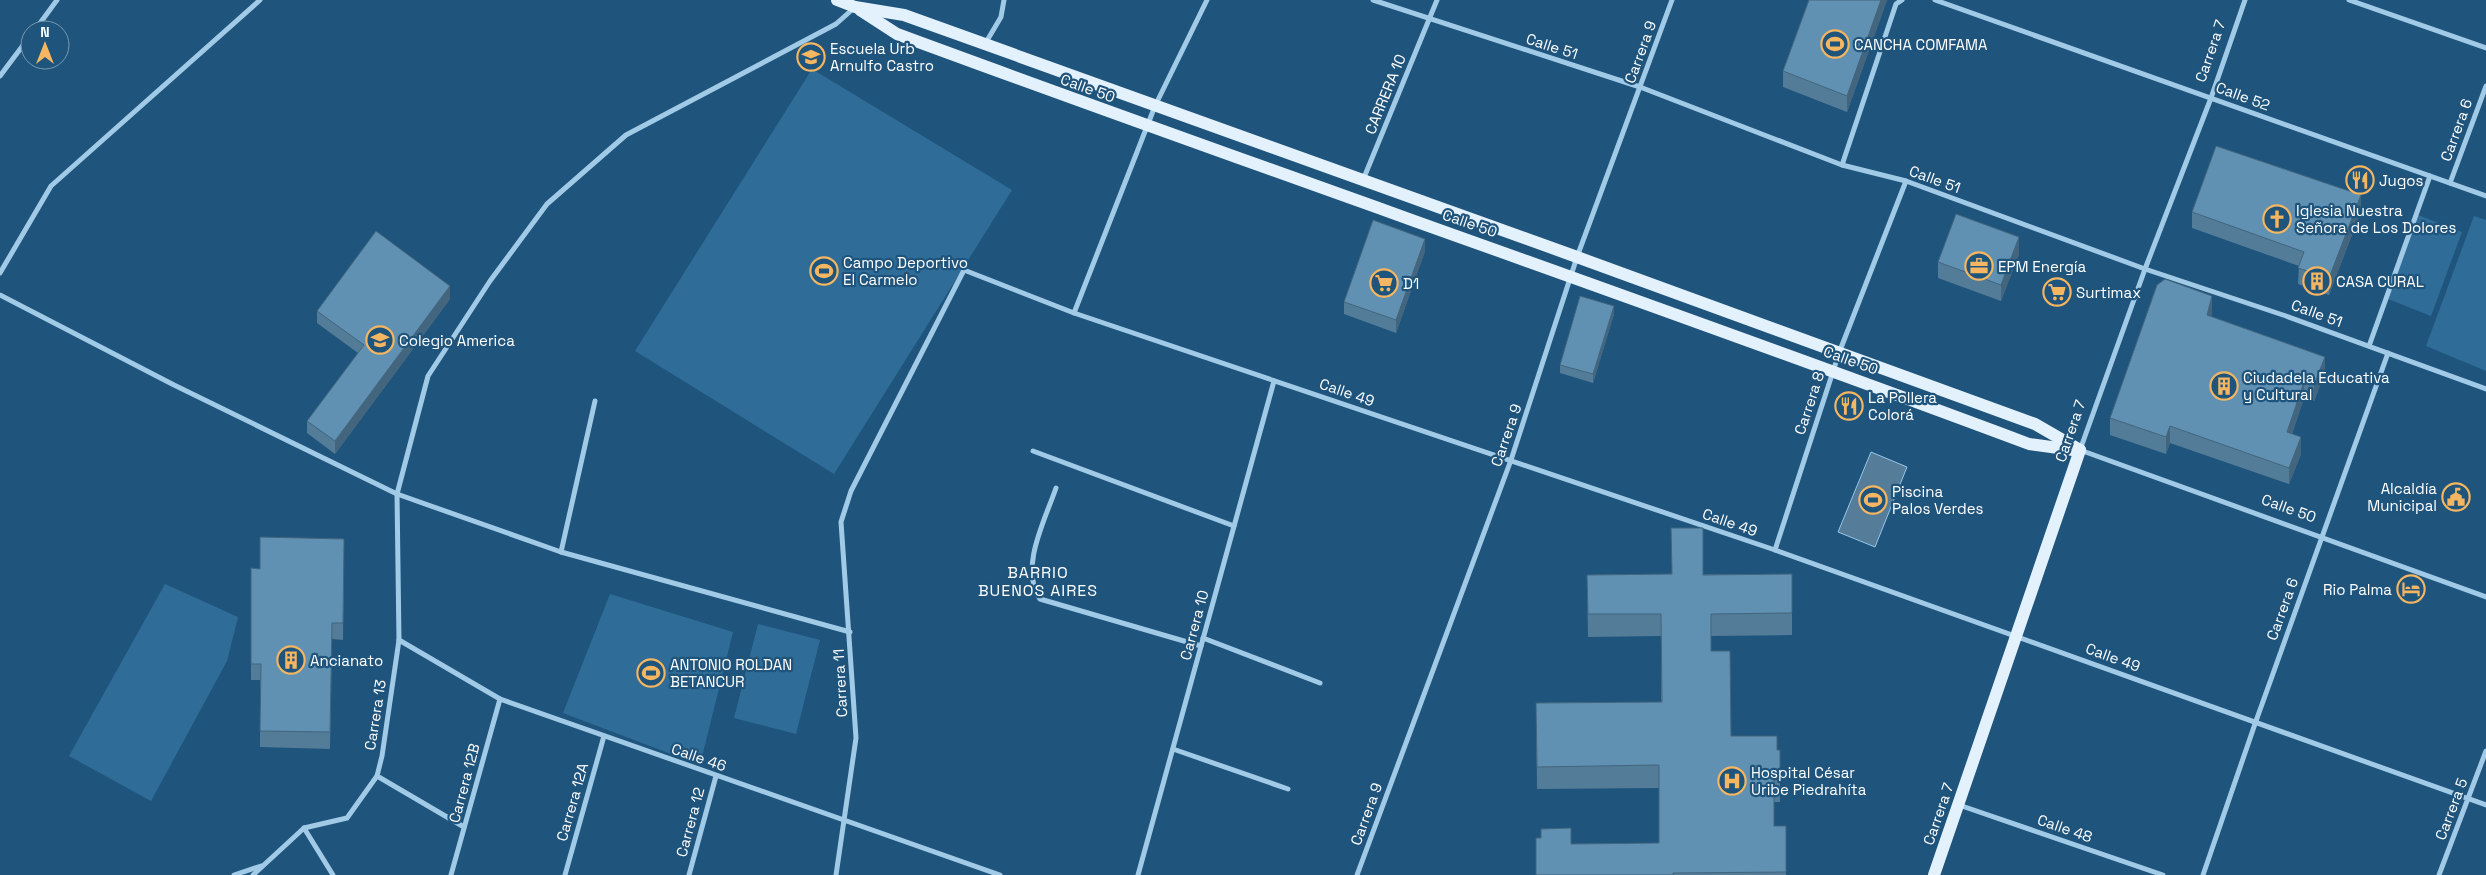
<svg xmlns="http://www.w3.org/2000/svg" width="2486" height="875" viewBox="0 0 2486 875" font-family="'Space Grotesk',sans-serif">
	<rect width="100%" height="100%" fill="#1f547c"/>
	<g fill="#2f6d98">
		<path d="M812,69l200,121 -178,284 -199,-123z"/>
		<path d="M2418,215l44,17 -31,84 -43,-17z"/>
		<path d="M2474,216l12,4v151l-60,-25z"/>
		<path d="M165,584l73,33 -11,44 -76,140 -82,-45z"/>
		<path d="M610,594l123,38 -33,133 -137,-52z"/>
		<path d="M758,624l62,16 -24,94 -62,-16z"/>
	</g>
	<path fill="#557d9a" stroke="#95c7e8" d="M1871,452l36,15 -32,80 -37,-15z"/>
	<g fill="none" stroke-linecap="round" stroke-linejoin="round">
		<g stroke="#a1cae7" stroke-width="5">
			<path d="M1373,0l267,87 202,78 64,16 239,88 141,47 200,73"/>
			<path d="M1935,0l551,196"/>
			<path d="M2245,0l-34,98 -66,171 -65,181 406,147"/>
			<path d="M2349,0l137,48"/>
			<path d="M35,30l22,-30"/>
			<path d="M985,44l16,-27 3,-17"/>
			<path d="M0,76l30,-40"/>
			<path d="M1842,165l54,-161 6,-4"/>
			<path d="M1363,180l74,-180"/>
			<path d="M2450,183l36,-97"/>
			<path d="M0,273l51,-87 209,-186"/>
			<path d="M0,295l174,90 223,109 164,58 289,80"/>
			<path d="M1074,313l81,-207 52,-106"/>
			<path d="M2369,346l61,-170"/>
			<path d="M1033,451l201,75"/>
			<path d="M1056,488c-11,32 -37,80 -16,111l161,47"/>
			<path d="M1775,550l64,-197 67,-172"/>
			<path d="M561,552l34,-151"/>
			<path d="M1203,638l117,45"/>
			<path d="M399,640l101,59 500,176"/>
			<path d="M1173,749l115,40"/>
			<path d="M377,776l87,51"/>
			<path d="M1959,805l204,70"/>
			<path d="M304,828l29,47"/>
			<path d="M234,875l27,-9"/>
			<path d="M253,875l51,-47 43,-10 30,-42 5,-20 17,-116 -2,-146 31,-118 62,-95 57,-77 79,-69 210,-111 18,-16"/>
			<path d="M451,875l49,-176"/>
			<path d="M565,875l39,-139"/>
			<path d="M689,875l27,-99"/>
			<path d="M836,875l20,-137 -15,-216 10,-31 113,-221 110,43 701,237 711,255"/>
			<path d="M1138,875l136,-494"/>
			<path d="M1357,875l154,-415 66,-203 95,-257"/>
			<path d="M2203,875l53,-154 132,-368"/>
			<path d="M2439,875l47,-124"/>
		</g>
		<g stroke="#e3f1fd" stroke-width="12">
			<path d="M837,0l18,7 49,8 673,242 458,167 45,26"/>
			<path d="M860,10l37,24c376,139 756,269 1132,410l44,6"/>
			<path d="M1934,875l146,-425"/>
		</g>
	</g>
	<g fill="#537c99">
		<path d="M1809,0h78l-40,112 -64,-25v-16z"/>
		<path d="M2361,211l-32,84 -31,-11 1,-18 -107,-38v-16z"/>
		<path d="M1425,251l-29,82 -52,-19v-12z"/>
		<path d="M2019,254l-18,47 -63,-23v-16z"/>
		<path d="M450,299l-115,155 -28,-21v-12l51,-68 -41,-30v-12z"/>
		<path d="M2212,312l-1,5 114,56 -11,28 -10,-3 -12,36 9,20 -12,30 -119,-41 -4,11 -56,-19v-17z"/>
		<path d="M1614,314l-21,69 -33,-10v-8z"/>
		<path d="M344,539l-1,101 -11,-1 -2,110 -70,-2v-67h-9v-78l9,-33z"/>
		<path d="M1792,574v61l-81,1v15l20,85 46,14h3v52h-6v24h12v49h-250l35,-31 88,-1v-55l-122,1 -1,-86 125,-1v-66l-73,1 -1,-62z"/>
	</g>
	<g fill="#43657d">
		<path d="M1881,0h6l-40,112v-16z"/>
		<path d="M2361,195v16l-32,84v-17z"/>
		<path d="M2019,237v17l-18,47v-16z"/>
		<path d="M1425,239v12l-29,82v-13z"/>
		<path d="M450,286v13l-115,155v-13z"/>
		<path d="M2212,296v16l-5,20v-17z"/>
		<path d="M1614,306v8l-21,69v-9z"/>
		<path d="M2325,357v16l-11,28v-16z"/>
		<path d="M2304,382v16l-17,51v-17z"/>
		<path d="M2170,426v17l-4,11v-17z"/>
		<path d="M2301,437v17l-12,30v-16z"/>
	</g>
	<g fill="#6090b2" stroke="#43657d">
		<path d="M1809,0h72l-34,96 -64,-25z"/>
		<path d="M2216,146l145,49 -32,83 -31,-10 6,-16 -112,-40z"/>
		<path d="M1956,214l63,23 -18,48 -63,-23z"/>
		<path d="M1373,220l52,19 -29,81 -52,-18z"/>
		<path d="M376,231l74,55 -115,155 -28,-20 57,-76 -47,-34z"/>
		<path d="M2165,279l47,17 -5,19 118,42 -11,28 -10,-3 -17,50 14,5 -12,31 -119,-42 -4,11 -56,-19 47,-133z"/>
		<path d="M1580,296l34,10 -21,68 -33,-9z"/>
		<path d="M1671,528h32v47l89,-1v39l-81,1v37h19l1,85h46v14h3v29h-6v47h12v46l-113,1v2h-137v-37h5v-9l30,-1v16l88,-1v-78l-122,2 -1,-64 126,-1 -1,-88h-73l-1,-39 85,-1z"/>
		<path d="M260,537l84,2 -1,84h-11l-2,109 -70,-1 1,-67h-10v-96l9,1z"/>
	</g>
	<defs>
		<g id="stadium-ring" transform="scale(1.4375)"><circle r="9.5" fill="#1f547c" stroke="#f5b661" stroke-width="1.5"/><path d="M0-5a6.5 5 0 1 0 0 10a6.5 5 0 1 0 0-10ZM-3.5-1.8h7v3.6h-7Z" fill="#f5b661"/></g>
		<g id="school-ring" transform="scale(1.4375)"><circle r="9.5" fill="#1f547c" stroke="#f5b661" stroke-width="1.5"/><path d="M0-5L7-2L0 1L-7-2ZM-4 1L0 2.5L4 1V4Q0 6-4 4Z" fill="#f5b661"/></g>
		<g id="restaurant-ring" transform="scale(1.4375)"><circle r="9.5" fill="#1f547c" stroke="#f5b661" stroke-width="1.5"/><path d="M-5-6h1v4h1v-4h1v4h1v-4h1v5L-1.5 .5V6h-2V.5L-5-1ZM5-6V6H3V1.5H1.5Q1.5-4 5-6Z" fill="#f5b661"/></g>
		<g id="church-ring" transform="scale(1.4375)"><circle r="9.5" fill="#1f547c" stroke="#f5b661" stroke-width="1.5"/><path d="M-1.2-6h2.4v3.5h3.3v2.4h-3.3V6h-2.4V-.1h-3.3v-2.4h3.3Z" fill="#f5b661"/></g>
		<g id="office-ring" transform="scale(1.4375)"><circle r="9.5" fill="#1f547c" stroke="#f5b661" stroke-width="1.5"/><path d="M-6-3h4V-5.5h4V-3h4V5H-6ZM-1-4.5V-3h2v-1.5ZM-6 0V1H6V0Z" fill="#f5b661"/></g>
		<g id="building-ring" transform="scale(1.4375)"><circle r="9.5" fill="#1f547c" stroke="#f5b661" stroke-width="1.5"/><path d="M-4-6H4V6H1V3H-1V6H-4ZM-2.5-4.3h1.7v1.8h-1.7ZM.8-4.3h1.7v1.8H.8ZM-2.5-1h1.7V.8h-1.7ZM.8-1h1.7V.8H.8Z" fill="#f5b661"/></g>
		<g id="supermarket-ring" transform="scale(1.4375)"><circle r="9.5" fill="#1f547c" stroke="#f5b661" stroke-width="1.5"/><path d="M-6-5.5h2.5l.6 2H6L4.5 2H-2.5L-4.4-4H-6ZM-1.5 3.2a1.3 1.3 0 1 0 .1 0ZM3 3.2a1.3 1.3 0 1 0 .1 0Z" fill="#f5b661"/></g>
		<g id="civic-ring" transform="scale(1.4375)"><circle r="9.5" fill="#1f547c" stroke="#f5b661" stroke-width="1.5"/><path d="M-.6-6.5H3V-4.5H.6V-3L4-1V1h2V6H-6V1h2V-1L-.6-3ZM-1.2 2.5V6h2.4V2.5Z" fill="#f5b661"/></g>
		<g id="hotel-ring" transform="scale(1.4375)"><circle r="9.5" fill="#1f547c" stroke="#f5b661" stroke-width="1.5"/><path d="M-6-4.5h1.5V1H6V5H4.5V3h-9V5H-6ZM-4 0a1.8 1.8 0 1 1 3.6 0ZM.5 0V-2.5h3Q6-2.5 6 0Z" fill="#f5b661"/></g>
		<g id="hospital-ring" transform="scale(1.4375)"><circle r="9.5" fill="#1f547c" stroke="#f5b661" stroke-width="1.5"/><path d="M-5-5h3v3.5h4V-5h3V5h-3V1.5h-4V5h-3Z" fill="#f5b661"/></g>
	</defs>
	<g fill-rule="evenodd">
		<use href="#stadium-ring" x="1835" y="44"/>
		<use href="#school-ring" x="811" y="57"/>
		<use href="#restaurant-ring" x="2360" y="180"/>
		<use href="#church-ring" x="2277" y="219"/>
		<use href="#office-ring" x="1979" y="266"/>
		<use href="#stadium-ring" x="824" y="271"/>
		<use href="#building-ring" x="2317" y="281"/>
		<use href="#supermarket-ring" x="1384" y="283"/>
		<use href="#supermarket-ring" x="2057" y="292"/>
		<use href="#school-ring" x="380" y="340"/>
		<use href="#building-ring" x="2224" y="386"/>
		<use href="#restaurant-ring" x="1849" y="406"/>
		<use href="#civic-ring" x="2456" y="497"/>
		<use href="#stadium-ring" x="1873" y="500"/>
		<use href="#hotel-ring" x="2411" y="589"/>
		<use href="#building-ring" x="291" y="660"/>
		<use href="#stadium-ring" x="651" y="673"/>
		<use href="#hospital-ring" x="1732" y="781"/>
	</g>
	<g text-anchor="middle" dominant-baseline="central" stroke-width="4.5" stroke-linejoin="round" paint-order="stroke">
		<g font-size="15" fill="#fff" stroke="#1f547c" text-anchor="start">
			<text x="1854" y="44">CANCHA COMFAMA</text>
			<text x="830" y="48">Escuela Urb<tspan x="830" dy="17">Arnulfo Castro</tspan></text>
			<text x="2379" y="180">Jugos</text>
			<text x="2296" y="210">Iglesia Nuestra<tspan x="2296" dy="17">Señora de Los Dolores</tspan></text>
			<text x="843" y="262">Campo Deportivo<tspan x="843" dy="17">El Carmelo</tspan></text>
			<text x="1998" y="266">EPM Energía</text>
			<text x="2336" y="281">CASA CURAL</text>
			<text x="1403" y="283">D1</text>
			<text x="2076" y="292">Surtimax</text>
			<text x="399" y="340">Colegio America</text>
			<text x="2243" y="377">Ciudadela Educativa<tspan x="2243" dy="17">y Cultural</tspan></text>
			<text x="1868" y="397">La Pollera<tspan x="1868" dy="17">Colorá</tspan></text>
			<text x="2437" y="488" text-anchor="end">Alcaldía<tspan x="2437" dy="17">Municipal</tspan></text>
			<text x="1892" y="491">Piscina<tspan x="1892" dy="17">Palos Verdes</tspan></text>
			<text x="2392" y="589" text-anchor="end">Rio Palma</text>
			<text x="310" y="660">Ancianato</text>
			<text x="670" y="664">ANTONIO ROLDAN<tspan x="670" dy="17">BETANCUR</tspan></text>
			<text x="1751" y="772">Hospital César<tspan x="1751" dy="17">Uribe Piedrahíta</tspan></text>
		</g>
		<g font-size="15" fill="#fff" stroke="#1f547c">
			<text transform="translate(1552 46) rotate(18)">Calle 51</text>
			<text transform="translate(2210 51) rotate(-71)">Carrera 7</text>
			<text transform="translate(1640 52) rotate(-70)">Carrera 9</text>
			<text transform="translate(1088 88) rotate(20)">Calle 50</text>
			<text transform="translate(1385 94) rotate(-68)">CARRERA 10</text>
			<text transform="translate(2243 96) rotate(20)">Calle 52</text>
			<text transform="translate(2456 130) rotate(-70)">Carrera 6</text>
			<text transform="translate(1935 179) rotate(20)">Calle 51</text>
			<text transform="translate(1470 223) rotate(19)">Calle 50</text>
			<text transform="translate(2317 313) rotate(20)">Calle 51</text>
			<text transform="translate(1851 360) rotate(20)">Calle 50</text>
			<text transform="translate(1347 392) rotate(19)">Calle 49</text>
			<text transform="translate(1809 403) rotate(-72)">Carrera 8</text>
			<text transform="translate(2070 431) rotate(-71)">Carrera 7</text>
			<text transform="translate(1506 435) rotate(-71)">Carrera 9</text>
			<text transform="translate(2289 508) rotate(20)">Calle 50</text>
			<text transform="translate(1730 522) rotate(19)">Calle 49</text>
			<text transform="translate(2282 609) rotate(-70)">Carrera 6</text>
			<text transform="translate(1194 625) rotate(-75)">Carrera 10</text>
			<text transform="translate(2113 657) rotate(20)">Calle 49</text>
			<text transform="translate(840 683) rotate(-93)">Carrera 11</text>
			<text transform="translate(375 715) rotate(-81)">Carrera 13</text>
			<text transform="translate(699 757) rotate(19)">Calle 46</text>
			<text transform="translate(464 783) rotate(-75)">Carrera 12B</text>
			<text transform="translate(572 802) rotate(-74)">Carrera 12A</text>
			<text transform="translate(2451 809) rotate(-69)">Carrera 5</text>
			<text transform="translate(1366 814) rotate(-70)">Carrera 9</text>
			<text transform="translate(1938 814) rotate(-71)">Carrera 7</text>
			<text transform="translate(690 822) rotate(-75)">Carrera 12</text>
			<text transform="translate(2065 828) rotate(19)">Calle 48</text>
		</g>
		<g font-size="16" letter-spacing="1" fill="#fff" stroke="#1f547c">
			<text x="1038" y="572">BARRIO<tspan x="1038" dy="18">BUENOS AIRES</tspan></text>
		</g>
	</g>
	<g transform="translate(45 45)"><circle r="24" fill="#1f547c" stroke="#7998b0"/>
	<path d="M0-4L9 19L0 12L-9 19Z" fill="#f5b661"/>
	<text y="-8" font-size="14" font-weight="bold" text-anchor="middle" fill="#ffffff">N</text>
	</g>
</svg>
